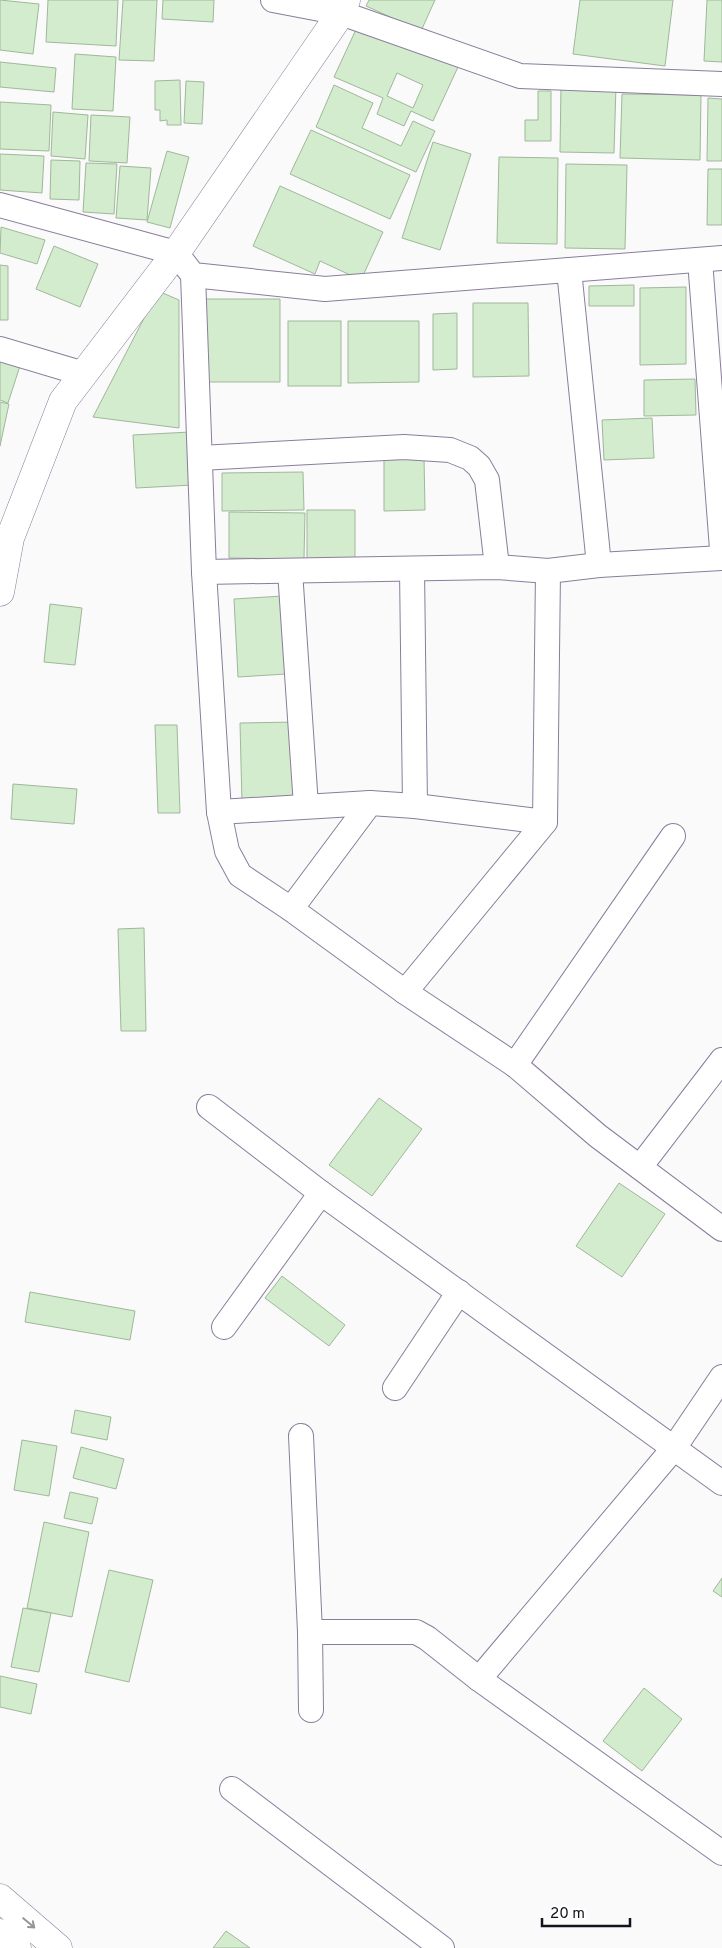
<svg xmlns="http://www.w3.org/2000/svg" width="722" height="1948" viewBox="0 0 722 1948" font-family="Overpass,sans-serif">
	<rect width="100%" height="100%" fill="#fafafa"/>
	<g fill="#d3eccd" stroke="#a0b79b" fill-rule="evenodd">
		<path d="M0,0l39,4 -6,50 -33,-4z"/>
		<path d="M48,0h70l-2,46 -70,-4z"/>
		<path d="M123,0h34l-3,61 -35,-1z"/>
		<path d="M163,0h51l-1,22 -51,-3z"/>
		<path d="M369,0h66l-14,31 -55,-25z"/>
		<path d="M580,0h93l-8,66 -92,-12z"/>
		<path d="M707,0h15v62l-18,-1z"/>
		<path d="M359,23l99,44 -25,54 -22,-10 -7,15 -27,-12 6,-16 -49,-21zM397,73l26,12 -10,23 -26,-12z"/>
		<path d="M75,54l41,3 -3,54 -41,-2z"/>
		<path d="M0,62l56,6 -2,24 -54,-5z"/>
		<path d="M180,80l1,45h-14v-5l-7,1v-11h-5v-29z"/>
		<path d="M186,81l18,1 -2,42 -18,-1z"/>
		<path d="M561,84l55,1 -2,68 -54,-1z"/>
		<path d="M334,85l39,18 -11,25 39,18 12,-25 22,10 -19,41 -100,-45z"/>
		<path d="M538,91h13v50h-26v-21h13z"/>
		<path d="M622,94l79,1 -1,65 -80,-2z"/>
		<path d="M708,98l14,1v62h-15z"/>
		<path d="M0,102l51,3 -2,46 -49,-2z"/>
		<path d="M53,112l35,3 -3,44 -34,-3z"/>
		<path d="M91,115l39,2 -3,46 -38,-2z"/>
		<path d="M311,130l99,45 -20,44 -100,-45z"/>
		<path d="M433,142l38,12 -31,96 -38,-12z"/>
		<path d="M167,151l22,6 -19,71 -23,-6z"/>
		<path d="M0,154l44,2 -2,37 -42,-3z"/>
		<path d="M499,157l59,1 -1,86 -60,-1z"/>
		<path d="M51,160l29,1 -1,39 -29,-1z"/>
		<path d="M86,163l31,1 -3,50 -31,-2z"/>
		<path d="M566,164l61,1 -2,84 -60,-1z"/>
		<path d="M120,166l31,2 -4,52 -31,-2z"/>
		<path d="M708,169h14v56h-15z"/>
		<path d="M280,186l103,46 -22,48 -41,-19 -5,13 -62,-28z"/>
		<path d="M1,227l44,13 -8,24 -37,-11z"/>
		<path d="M54,246l44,18 -18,43 -44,-18z"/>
		<path d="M0,265l8,1v54h-8z"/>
		<path d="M634,285v21h-45v-20z"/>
		<path d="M686,287v77l-46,1v-77z"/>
		<path d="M158,291l21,9v128l-86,-11z"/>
		<path d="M200,299h80v83h-79z"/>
		<path d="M473,303h55l1,73 -56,1z"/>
		<path d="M457,313v56l-24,1v-56z"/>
		<rect x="288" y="321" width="53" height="65"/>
		<path d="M348,321h71v61l-71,1z"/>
		<path d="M0,359l20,7 -12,37 -8,-3z"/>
		<path d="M695,379l1,36 -52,1v-36z"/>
		<path d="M0,402l9,2 -9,42z"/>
		<path d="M652,418l2,40 -50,2 -2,-40z"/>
		<path d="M190,432l3,53 -57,3 -3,-53z"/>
		<path d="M424,457l1,53 -41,1v-53z"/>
		<path d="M303,472l1,38 -82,1v-38z"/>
		<path d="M307,510h48v48l-48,1z"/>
		<path d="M229,512l76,1 -1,46 -75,-1z"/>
		<path d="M283,596l3,78 -48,3 -4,-78z"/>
		<path d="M50,604l32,4 -7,57 -31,-3z"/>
		<path d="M296,722l2,81 -56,1 -2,-81z"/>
		<path d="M155,725h22l3,88h-22z"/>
		<path d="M13,784l64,5 -3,35 -63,-5z"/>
		<path d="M144,928l2,103h-25l-3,-102z"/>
		<path d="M379,1098l43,31 -50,67 -43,-31z"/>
		<path d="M619,1183l46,31 -43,63 -46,-31z"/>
		<path d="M282,1276l63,49 -16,21 -64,-48z"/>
		<path d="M30,1292l105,19 -5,29 -105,-18z"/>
		<path d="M75,1410l36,7 -4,23 -36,-7z"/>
		<path d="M22,1440l35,6 -8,50 -35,-6z"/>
		<path d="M81,1447l43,12 -8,30 -43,-11z"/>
		<path d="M70,1492l28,6 -6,26 -28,-6z"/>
		<path d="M44,1522l45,10 -17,85 -45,-9z"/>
		<path d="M109,1570l44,10 -24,102 -44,-10z"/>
		<path d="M722,1578v19l-9,-6z"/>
		<path d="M23,1608l28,5 -12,59 -28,-5z"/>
		<path d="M0,1676l37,8 -6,30 -31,-7z"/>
		<path d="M644,1688l38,31 -40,52 -39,-30z"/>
		<path d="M226,1931l24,17h-37z"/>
	</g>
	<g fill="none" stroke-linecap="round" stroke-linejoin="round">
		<g stroke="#8a7d9c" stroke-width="26">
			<g id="minor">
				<path d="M273,0l68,13 179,63 202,8"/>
				<path d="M0,205l176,48 17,22 132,14 397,-31"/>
				<path d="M700,260l22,289"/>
				<path d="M569,270l30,295"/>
				<path d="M193,275l11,297 15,240 8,39 13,24 51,34 114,83 110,73 83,71 124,93"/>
				<path d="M0,349l84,25"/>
				<path d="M200,458l204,-11 46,3 20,8 9,8 8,14 10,87"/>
				<path d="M412,569l3,237"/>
				<path d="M290,571l16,235"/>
				<path d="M204,572l293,-5 51,4 51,-6 123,-7"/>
				<path d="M219,812l151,-9"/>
				<path d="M291,909l79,-106 45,3 130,16"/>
				<path d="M405,992l140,-170 3,-251"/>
				<path d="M515,1065l158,-229"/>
				<path d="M209,1107l112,86"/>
				<path d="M640,1167l82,-107"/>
				<path d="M224,1327l97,-134 401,290"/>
				<path d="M395,1388l64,-96"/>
				<path d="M301,1436l9,196h106l11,6 52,41 243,174"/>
				<path d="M310,1632l1,78"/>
				<path d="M479,1679l195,-231 48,-71"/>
				<path d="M232,1789l210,159"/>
			</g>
		</g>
		<g stroke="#8a7d9c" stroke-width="29">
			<g id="tertiary">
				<path d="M0,592l10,-54 53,-137 113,-148 165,-240 5,-13"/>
				<path d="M0,1898l58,50"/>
				<path d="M0,1933l17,15"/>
			</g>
		</g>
		<use href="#minor" stroke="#fff" stroke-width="24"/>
		<use href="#tertiary" stroke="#fff" stroke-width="28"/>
	</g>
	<defs><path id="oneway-shaft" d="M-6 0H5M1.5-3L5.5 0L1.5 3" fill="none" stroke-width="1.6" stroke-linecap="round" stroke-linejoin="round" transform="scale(1.25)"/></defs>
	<use stroke="#969499" href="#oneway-shaft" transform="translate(29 1923) rotate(40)"/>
	<path d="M542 1918v8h88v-8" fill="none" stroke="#16111c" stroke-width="2.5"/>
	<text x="550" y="1918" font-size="15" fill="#16111c" stroke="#ffffff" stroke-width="4" paint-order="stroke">20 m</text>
</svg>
